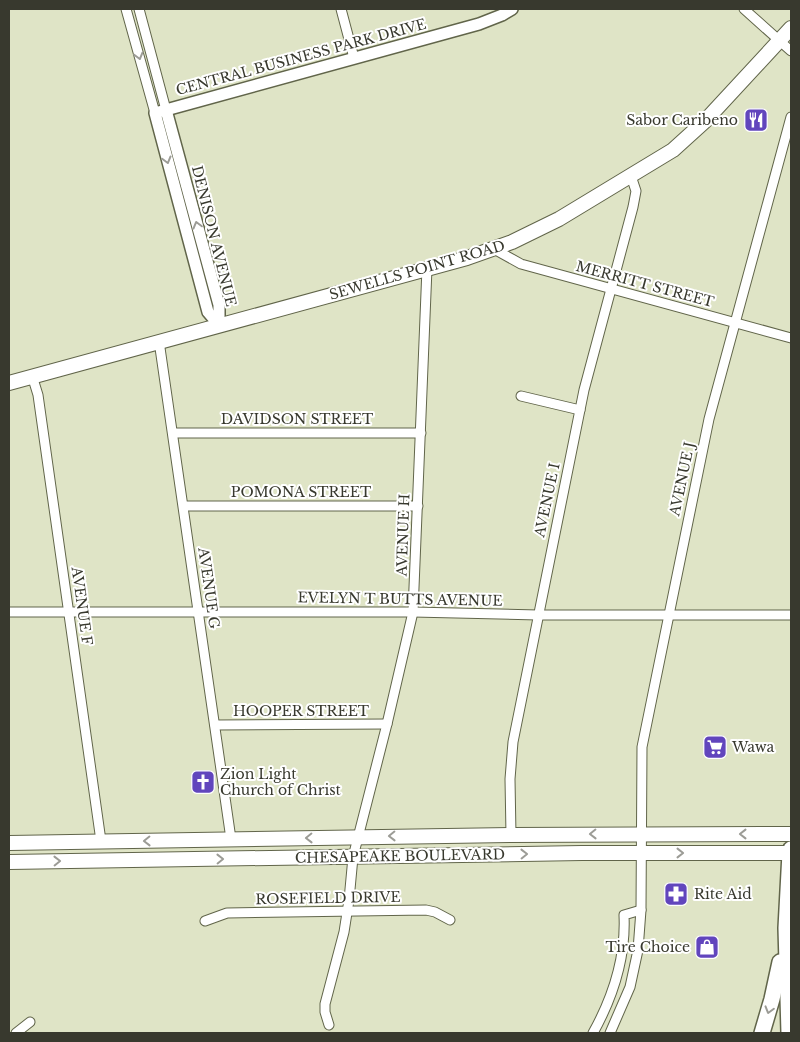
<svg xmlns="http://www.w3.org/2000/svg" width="800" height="1042" viewBox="0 0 800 1042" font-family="'Libre Baskerville',serif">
	<rect width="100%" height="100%" fill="#dfe4c6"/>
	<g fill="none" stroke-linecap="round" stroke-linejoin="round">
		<g stroke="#61654a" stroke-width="11">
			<g id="minor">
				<path d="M126,9l29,104"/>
				<path d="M139,9l27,101"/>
				<path d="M341,9l13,49"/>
				<path d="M744,9l47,42"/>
				<path d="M494,249l27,15 270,74"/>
				<path d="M159,341l72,498"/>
				<path d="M29,377l5,5 4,13 63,446"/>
				<path d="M521,396l59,14"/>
				<path d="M173,433h248"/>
				<path d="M184,506h234"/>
				<path d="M9,612h404l125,3h253"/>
				<path d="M215,725l172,-1"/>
				<path d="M511,835l-1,-56 3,-37 71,-352 49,-183 3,-16 -5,-15"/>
				<path d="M205,921l22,-8 199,-3 9,2 15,8"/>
				<path d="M329,1025l-4,-13v-8l19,-72 5,-32 4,-43 34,-133 26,-112 14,-344"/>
				<path d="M16,1033l14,-11"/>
				<path d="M593,1033c20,-36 33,-77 31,-118l17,-5"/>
				<path d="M610,1033l20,-46 8,-37 3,-40 1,-163 67,-328 82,-302"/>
			</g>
		</g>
		<g stroke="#61654a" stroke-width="14">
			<g id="tertiary">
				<path d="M166,110l53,195v20"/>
				<path d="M219,325l-11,-13 -53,-199 324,-89 23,-9 10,-6"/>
			</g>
		</g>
		<g stroke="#61654a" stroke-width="16">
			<g id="secondary">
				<path d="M9,383l458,-125 45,-16 47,-23 114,-69 32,-29 86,-93"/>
				<path d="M9,843l502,-8 280,-1"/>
				<path d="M9,862l573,-9h209"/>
			</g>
		</g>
		<g stroke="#61654a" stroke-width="18">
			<g id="primary">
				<path d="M762,1033l10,-34 8,-37"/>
				<path d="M789,1033l-3,-105 4,-75 1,-4"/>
			</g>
		</g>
		<use href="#minor" stroke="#fff" stroke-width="9"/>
		<use href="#tertiary" stroke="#fff" stroke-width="11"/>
		<use href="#secondary" stroke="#fff" stroke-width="14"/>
		<use href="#primary" stroke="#fff" stroke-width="15"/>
	</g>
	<defs><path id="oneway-chevron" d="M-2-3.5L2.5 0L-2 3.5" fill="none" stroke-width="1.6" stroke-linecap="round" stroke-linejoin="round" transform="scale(1.25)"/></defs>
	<g stroke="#9c9c96">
		<use href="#oneway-chevron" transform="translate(139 56) rotate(75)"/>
		<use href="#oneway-chevron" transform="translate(167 160) rotate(75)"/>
		<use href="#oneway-chevron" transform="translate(197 225) rotate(-105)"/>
		<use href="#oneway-chevron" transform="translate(593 834) rotate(179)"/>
		<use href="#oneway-chevron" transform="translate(743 834) rotate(180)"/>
		<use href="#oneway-chevron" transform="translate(392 836) rotate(179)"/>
		<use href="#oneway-chevron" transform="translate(309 838) rotate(179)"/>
		<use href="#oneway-chevron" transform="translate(147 841) rotate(179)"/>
		<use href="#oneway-chevron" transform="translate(680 853)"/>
		<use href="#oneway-chevron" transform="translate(524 854) rotate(-1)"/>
		<use href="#oneway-chevron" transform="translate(220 859) rotate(-1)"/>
		<use href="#oneway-chevron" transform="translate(57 861) rotate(-1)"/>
		<use href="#oneway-chevron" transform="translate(769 1010) rotate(106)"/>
	</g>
	<defs>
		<g id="restaurant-square" transform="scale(1.25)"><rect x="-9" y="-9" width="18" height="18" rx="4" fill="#6145bd" stroke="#fff"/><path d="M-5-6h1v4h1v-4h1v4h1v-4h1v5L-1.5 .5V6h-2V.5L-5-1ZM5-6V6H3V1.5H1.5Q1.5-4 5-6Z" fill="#fff"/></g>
		<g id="supermarket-square" transform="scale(1.25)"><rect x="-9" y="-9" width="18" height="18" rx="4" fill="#6145bd" stroke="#fff"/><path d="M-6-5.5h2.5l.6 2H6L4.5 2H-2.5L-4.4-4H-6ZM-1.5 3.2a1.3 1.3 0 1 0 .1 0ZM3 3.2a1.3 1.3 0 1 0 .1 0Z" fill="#fff"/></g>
		<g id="church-square" transform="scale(1.25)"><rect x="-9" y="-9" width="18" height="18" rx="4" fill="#6145bd" stroke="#fff"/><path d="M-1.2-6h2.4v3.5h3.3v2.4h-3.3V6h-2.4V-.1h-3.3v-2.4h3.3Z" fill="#fff"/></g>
		<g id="pharmacy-square" transform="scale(1.25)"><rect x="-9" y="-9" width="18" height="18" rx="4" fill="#6145bd" stroke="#fff"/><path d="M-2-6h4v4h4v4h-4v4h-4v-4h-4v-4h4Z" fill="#fff"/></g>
		<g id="shop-square" transform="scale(1.25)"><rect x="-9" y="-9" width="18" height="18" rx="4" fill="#6145bd" stroke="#fff"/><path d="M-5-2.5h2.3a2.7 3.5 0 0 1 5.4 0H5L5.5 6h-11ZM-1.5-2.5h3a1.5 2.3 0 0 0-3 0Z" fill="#fff"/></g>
	</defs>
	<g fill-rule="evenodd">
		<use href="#restaurant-square" x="756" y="120"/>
		<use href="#supermarket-square" x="715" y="747"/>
		<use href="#church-square" x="203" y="782"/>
		<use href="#pharmacy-square" x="676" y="894"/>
		<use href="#shop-square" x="707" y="947"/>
	</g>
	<g text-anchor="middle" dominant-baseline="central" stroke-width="4" stroke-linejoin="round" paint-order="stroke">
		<g font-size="14" fill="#38392e" stroke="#fff">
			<text transform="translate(301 57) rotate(-15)">CENTRAL BUSINESS PARK DRIVE</text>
			<text transform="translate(214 236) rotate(76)">DENISON AVENUE</text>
			<text transform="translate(417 270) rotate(-16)">SEWELLS POINT ROAD</text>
			<text transform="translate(645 284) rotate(15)">MERRITT STREET</text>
			<text x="297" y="419">DAVIDSON STREET</text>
			<text transform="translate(682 479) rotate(-78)">AVENUE J</text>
			<text x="301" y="492">POMONA STREET</text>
			<text transform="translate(547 500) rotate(-78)">AVENUE I</text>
			<text transform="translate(403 535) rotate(-88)">AVENUE H</text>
			<text transform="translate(209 588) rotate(82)">AVENUE G</text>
			<text transform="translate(400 599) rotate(1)">EVELYN T BUTTS AVENUE</text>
			<text transform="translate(82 606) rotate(82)">AVENUE F</text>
			<text x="301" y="711">HOOPER STREET</text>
			<text transform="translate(400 856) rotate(-1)">CHESAPEAKE BOULEVARD</text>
			<text transform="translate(328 898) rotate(-1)">ROSEFIELD DRIVE</text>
		</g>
		<g font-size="14" fill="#38392e" stroke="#fff" text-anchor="start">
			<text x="738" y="120" text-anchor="end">Sabor Caribeno</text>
			<text x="732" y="747">Wawa</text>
			<text x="220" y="774">Zion Light<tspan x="220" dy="16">Church of Christ</tspan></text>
			<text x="694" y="894">Rite Aid</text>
			<text x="690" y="947" text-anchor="end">Tire Choice</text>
		</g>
	</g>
	<rect width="800" height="1042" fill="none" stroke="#38392e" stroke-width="20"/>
</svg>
